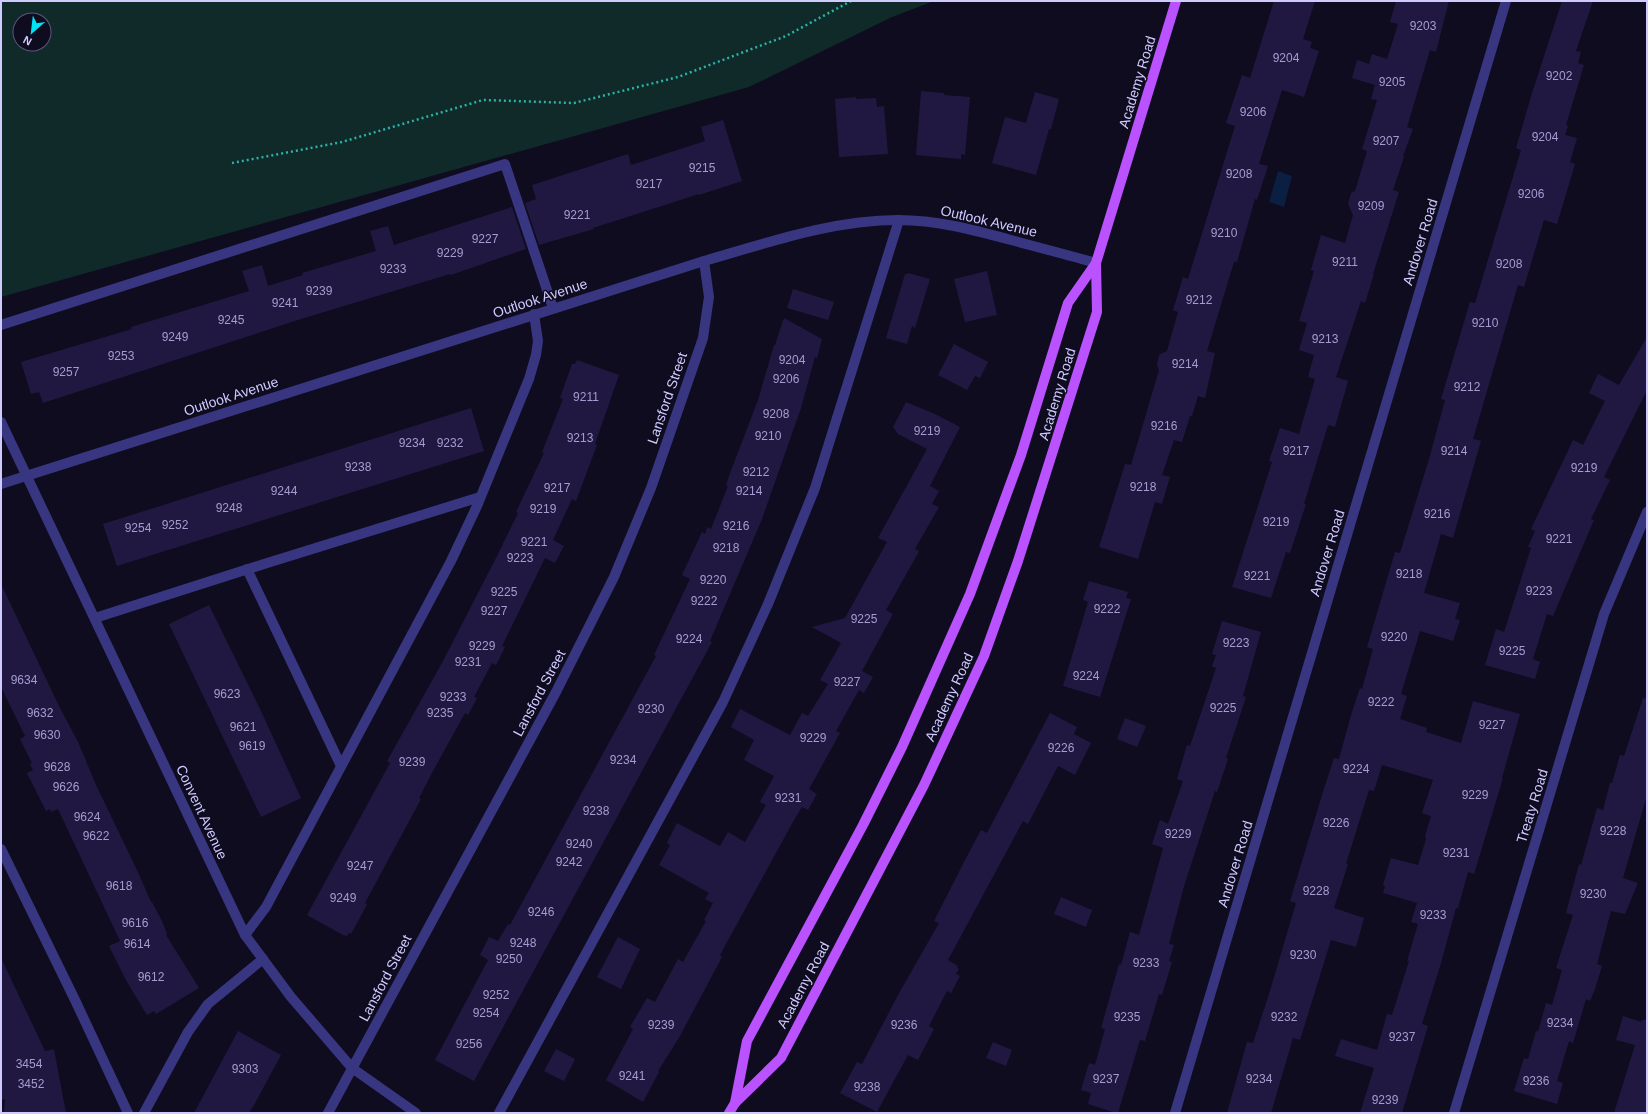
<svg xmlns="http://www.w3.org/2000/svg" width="1648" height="1114" viewBox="0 0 1648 1114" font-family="Arial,sans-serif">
	<rect width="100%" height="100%" fill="#0f0c20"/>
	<path fill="#0f2a28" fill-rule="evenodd" d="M1,1h933l-42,16 -143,70 -748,210zM20,20h24v24h-24z"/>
	<path fill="#0a1f41" d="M1278,171l14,5 -8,31 -15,-5z"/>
	<g fill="#201841">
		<path d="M1274,1h41l-12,38 9,3 -2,6 9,3 -15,46 -22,-7 -23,74 9,2 -11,34 -2,-1 -18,63h-3l-27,89 8,2 -10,45 -7,-2 -6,20h-2l-8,26 -8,-2 -12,35 8,2 -8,27 -7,-2 -17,57 -39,-12 26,-83 6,1 28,-95 -2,-5 2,-10 8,-4 11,-39 -5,-2 10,-33 5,2 47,-153 -9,-3 16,-48 8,3z"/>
		<path d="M1396,1h53l-13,51 -6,-2 -23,77 6,2 -10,27 1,1 -11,33 6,2 -26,82h1l-9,29 -4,-2 -25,76 12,4 -13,46 -7,-2 -24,79h2l-16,49 -4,-1 -15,46 -39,-11 40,-125 -3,-1 11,-33 19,6 16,-55 -7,-2 6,-22 -15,-5 8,-27 -8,-2 15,-50 -3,-1 10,-35 24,8 8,-28 -5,-11 3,-11 4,-2 12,-40 -5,-2 15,-49 -6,-1 4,-14 -23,-7 5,-18 12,4 3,-10 15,5 11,-35 -8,-2z"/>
		<path d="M1562,1h31l-17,50 5,1 -3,11 6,2 -18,60 2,1 -3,9 12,3 -7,24 5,2 -18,60 -13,-4 -20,67 -6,-2 -45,154 8,2 -28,97 -12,-4 -17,59 36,10 -5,16 5,1 -7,21 -33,-10 -19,63 6,2 -7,23 27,9 -1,4 35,11 12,-42 47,13 -18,64h1l-29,96 -6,-2 -10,36h-2l-15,55 -19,61 6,2 -26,87h-42l14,-45 -39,-12 6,-17 36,11 10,-36 5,1 17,-54h-2l11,-37 -7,-2 6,-19 -34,-10 2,-7 -2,-1 8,-27 27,7 8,-26 -1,-3 6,-20 -9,-3 11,-33 -51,-15 -8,26 -5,-1 -23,74h2l-14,44 30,10 -8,29 -25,-7 -31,100 -7,-2 -22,75h-44l20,-71 6,1 16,-49 27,-91 -6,-2 32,-106 12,-37 5,1 12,-44 9,-27 2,1 11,-40 -6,-2 28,-95 5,1 29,-94 16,-59 -4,-1 29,-97 5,1 46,-153 -5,-2 16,-55z"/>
		<path d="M921,91l23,2v2l26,2 -5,58 -4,-1v5l-45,-4z"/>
		<path d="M1035,92l24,7 -8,30h-2l-13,46 -44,-12 13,-46 21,6z"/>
		<path d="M856,97v2l20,-1 1,9 7,-1 4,48 -49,3 -4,-58z"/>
		<path d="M723,120l19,61 -43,14v-1l-106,34 1,1 -55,16 -14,-42 11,-4 -4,-14 96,-31 3,11 74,-24 -4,-14z"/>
		<path d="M512,207l14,42 -75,26 -1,-1 -149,45 -258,84 -4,-11 -8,2 -10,-32 111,-33 -1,-2 118,-36 -7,-20 20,-6 6,21 35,-11 -1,-2 74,-22 -6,-20 18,-5 6,19z"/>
		<path d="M987,271l10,44 -32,7 -11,-43z"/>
		<path d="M908,273l22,6 -15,49 -3,-2 -5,18 -21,-6 19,-64h2z"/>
		<path d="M793,289l41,13 -6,18 -41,-12z"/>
		<path d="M784,318l38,21 -5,19 -2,-1 -14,51 -39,111 -52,122 2,1 -238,439 -39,-21 53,-100 -8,-5 9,-18 9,4 10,-17 2,1 146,-269 -2,-1 36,-76 -8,-4 20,-43 3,2 2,-7 4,2 17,-43 -2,-1 3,-9 29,-76 16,-55h1z"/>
		<path d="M1647,337v53l-43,87 6,3 -19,39 3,1 -41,96 -6,-2 -14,45 7,3 -5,17 -50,-14 11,-36 8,3 27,-84 -3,-1 7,-16 -4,-2 42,-89 10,5 22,-44 -16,-8 9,-19 21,11z"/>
		<path d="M954,344l34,18 -8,16 -5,-2 -8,14 -29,-15z"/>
		<path d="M577,360l42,15 -24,69 2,1 -21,56 -4,-2 -19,41 11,6 -9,17 -10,-5 -43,88 3,1 -9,18 -4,-2 -18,34 3,1 -9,17 -3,-2 -32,58 -14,27 2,1 -56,104 2,1 -5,10 -11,20 -2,-1 -2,3 -4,-1 -36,-20 65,-119 18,-33 -3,-2 56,-100 53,-103 22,-45 -2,-1 28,-59 -2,-1 21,-53 -3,-1 12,-34h3z"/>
		<path d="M906,402l29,12 25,13 -30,59 9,5 -7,13 7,3 -24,42 4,2 -2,4 -31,55 7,4 -31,57 11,6 -9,16 -5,-3 -23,41 4,2 -31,56 8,5 -9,16 -6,-3 -8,13 -74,135 2,2 -42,79 -22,35 1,1 -16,30 -37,-22 27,-51 -3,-2 17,-29 8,4 23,-43 5,3 23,-41 -2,-1 9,-17 -8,-4 4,-6 -50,-28 11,-20 -3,-2 10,-20 43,23 8,-14 17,10 21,-37 -6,-3 14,-26 -30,-16 10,-20 -23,-13 9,-18 50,26 12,-22 6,3 20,-32 -8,-4 21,-37 -29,-16 33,-9 42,-76 -9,-4 49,-89 -29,-15 -5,-7z"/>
		<path d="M471,408l13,43 -367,115 -14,-42z"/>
		<path d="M1089,581l39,11 -2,6 5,1 -31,98 -37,-11 25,-84 -5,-2z"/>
		<path d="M1,584l57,120 21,40 17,41 41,85 14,32h1l10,19 5,13 -1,1 33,53 -43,26 -2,-3 -7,4 -20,-33 -18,-36 11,-5 -62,-132 -7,3 -1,-3 -4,2 -19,-38 6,-3 -3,-6 2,-1 -12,-24 5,-3 -24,-49z"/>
		<path d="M209,605l51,104 41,89 -40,19 -92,-193z"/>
		<path d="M1222,621l39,11 -18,64 3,1 -20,61 2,1 -11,33 -2,-1 -31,95 -15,58 5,1 -5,16 3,1 -10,33 -3,-1 -14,47 -5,-1 -22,73h-2l-28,-9 3,-11 -10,-3 8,-27 6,2 10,-36 -4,-1 18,-64 2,1 9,-33 9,3 24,-87 -11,-4 8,-24 8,4 15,-43 -6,-2 10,-34 3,1 26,-78 -4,-2 4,-11 -4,-1z"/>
		<path d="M1643,698l4,1v96l-24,83 15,5 -13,31 -14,-3 -14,53 5,2 -7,23 -5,12 -4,-2 -13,44 -4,-2 -12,40 6,2 -6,21 -43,-13 10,-33 4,1 8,-28 2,1 8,-29 6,2 10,-35 -6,-2 17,-53 -7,-2 13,-49 2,1 16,-57 6,2 7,-27h2l8,-28 4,1z"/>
		<path d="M1050,713l27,14 -3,7 17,9 -16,32 -17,-9 -30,58 -5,-3 -75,139 10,6 -1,2 2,1 -3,5 4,2 -9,17 -4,-2 -18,35 5,3 -16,31 -10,-5 -31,57 -37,-19 17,-31 5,2 36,-69 41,-72 -5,-2 31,-61 16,-30 6,3z"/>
		<path d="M1125,718l21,8 -9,21 -20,-8z"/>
		<path d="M1061,897l31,13 -6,17 -32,-13z"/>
		<path d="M618,937l22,12 -19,40 -24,-12z"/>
		<path d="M1,958l44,93 9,-2 12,64h-62l1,-14 -4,1z"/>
		<path d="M1623,1016l18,6 1,-2h5v93h-33l21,-68 -19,-5z"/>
		<path d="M238,1031l43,24 -27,50 -5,8h-55z"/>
		<path d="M993,1042l19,8 -6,16 -20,-8z"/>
		<path d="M556,1049l19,10 -11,22 -20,-10z"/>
	</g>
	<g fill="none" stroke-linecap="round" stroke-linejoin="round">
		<path stroke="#2bb3a8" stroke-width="2.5" stroke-dasharray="2 3" stroke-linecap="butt" d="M232,163l110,-21 141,-42 91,3 104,-26 108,-41 65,-35"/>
		<g stroke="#383680" stroke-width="10">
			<path d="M1,325l504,-161 48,144"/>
			<path d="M1,422l244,513 46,62 61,71 64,45"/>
			<path d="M1,484l703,-223c63,-18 128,-41 194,-41 39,0 76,10 113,20 29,8 57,15 85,23"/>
			<path d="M247,569l94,197"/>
			<path d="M95,618l169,-54 216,-67"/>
			<path d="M1,849l74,151 53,113"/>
			<path d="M245,935l21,-28 185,-346 26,-55 52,-127 7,-24 2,-14 -4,-27"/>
			<path d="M144,1113l44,-81 20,-28 55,-45"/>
			<path d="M328,1113l228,-421 58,-115 37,-89 52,-150 6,-41 -5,-36"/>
			<path d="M499,1113l224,-411 45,-98 47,-116 84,-268"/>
			<path d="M1175,1113l331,-1112"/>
			<path d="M1454,1113l150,-499 43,-102"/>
		</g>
		<g stroke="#bb52ff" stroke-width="10">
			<path d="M735,1103l12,-62 116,-216 39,-78 68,-153 51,-139 47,-152 28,-40 80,-262"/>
			<path d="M729,1113l6,-10 46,-45 143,-273 60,-129 34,-95 79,-249 -1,-49"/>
		</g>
	</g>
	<g text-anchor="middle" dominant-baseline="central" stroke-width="3" stroke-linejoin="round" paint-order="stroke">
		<g font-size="12" fill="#a49ed0">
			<text x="1423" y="26">9203</text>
			<text x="1286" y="58">9204</text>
			<text x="1559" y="76">9202</text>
			<text x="1392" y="82">9205</text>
			<text x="1253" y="112">9206</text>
			<text x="1545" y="137">9204</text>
			<text x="1386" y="141">9207</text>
			<text x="702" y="168">9215</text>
			<text x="1239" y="174">9208</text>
			<text x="649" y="184">9217</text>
			<text x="1531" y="194">9206</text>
			<text x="1371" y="206">9209</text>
			<text x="577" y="215">9221</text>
			<text x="1224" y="233">9210</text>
			<text x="485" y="239">9227</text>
			<text x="450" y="253">9229</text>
			<text x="1345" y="262">9211</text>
			<text x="1509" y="264">9208</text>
			<text x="393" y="269">9233</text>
			<text x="319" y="291">9239</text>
			<text x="1199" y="300">9212</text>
			<text x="285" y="303">9241</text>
			<text x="231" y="320">9245</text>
			<text x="1485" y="323">9210</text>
			<text x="175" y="337">9249</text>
			<text x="1325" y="339">9213</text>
			<text x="121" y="356">9253</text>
			<text x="792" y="360">9204</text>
			<text x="1185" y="364">9214</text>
			<text x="66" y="372">9257</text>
			<text x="786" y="379">9206</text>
			<text x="1467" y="387">9212</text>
			<text x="586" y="397">9211</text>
			<text x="776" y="414">9208</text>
			<text x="1164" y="426">9216</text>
			<text x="927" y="431">9219</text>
			<text x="768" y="436">9210</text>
			<text x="580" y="438">9213</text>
			<text x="412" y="443">9234</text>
			<text x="450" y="443">9232</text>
			<text x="1296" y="451">9217</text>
			<text x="1454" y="451">9214</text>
			<text x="358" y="467">9238</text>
			<text x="1584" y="468">9219</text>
			<text x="756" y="472">9212</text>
			<text x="1143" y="487">9218</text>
			<text x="557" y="488">9217</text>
			<text x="284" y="491">9244</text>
			<text x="749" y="491">9214</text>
			<text x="229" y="508">9248</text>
			<text x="543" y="509">9219</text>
			<text x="1437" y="514">9216</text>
			<text x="1276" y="522">9219</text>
			<text x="175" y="525">9252</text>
			<text x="736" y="526">9216</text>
			<text x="138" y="528">9254</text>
			<text x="1559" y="539">9221</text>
			<text x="534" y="542">9221</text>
			<text x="726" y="548">9218</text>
			<text x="520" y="558">9223</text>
			<text x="1409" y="574">9218</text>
			<text x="1257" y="576">9221</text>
			<text x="713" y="580">9220</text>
			<text x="1539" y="591">9223</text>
			<text x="504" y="592">9225</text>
			<text x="704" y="601">9222</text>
			<text x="1107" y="609">9222</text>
			<text x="494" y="611">9227</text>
			<text x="864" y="619">9225</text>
			<text x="1394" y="637">9220</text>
			<text x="689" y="639">9224</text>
			<text x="1236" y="643">9223</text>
			<text x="482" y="646">9229</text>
			<text x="1512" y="651">9225</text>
			<text x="468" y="662">9231</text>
			<text x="1086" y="676">9224</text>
			<text x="24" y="680">9634</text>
			<text x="847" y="682">9227</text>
			<text x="227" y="694">9623</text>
			<text x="453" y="697">9233</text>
			<text x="1381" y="702">9222</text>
			<text x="1223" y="708">9225</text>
			<text x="651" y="709">9230</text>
			<text x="40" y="713">9632</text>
			<text x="440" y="713">9235</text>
			<text x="1492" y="725">9227</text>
			<text x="243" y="727">9621</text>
			<text x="47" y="735">9630</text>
			<text x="813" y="738">9229</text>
			<text x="252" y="746">9619</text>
			<text x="1061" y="748">9226</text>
			<text x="623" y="760">9234</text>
			<text x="412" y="762">9239</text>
			<text x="57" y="767">9628</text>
			<text x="1356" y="769">9224</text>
			<text x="66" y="787">9626</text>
			<text x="1475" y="795">9229</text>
			<text x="788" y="798">9231</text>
			<text x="596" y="811">9238</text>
			<text x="87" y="817">9624</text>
			<text x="1336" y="823">9226</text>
			<text x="1613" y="831">9228</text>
			<text x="1178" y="834">9229</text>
			<text x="96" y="836">9622</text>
			<text x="579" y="844">9240</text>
			<text x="1456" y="853">9231</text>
			<text x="569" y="862">9242</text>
			<text x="360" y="866">9247</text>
			<text x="119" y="886">9618</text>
			<text x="1316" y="891">9228</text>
			<text x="1593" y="894">9230</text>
			<text x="343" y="898">9249</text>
			<text x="541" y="912">9246</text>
			<text x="1433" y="915">9233</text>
			<text x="135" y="923">9616</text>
			<text x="523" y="943">9248</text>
			<text x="137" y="944">9614</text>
			<text x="1303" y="955">9230</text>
			<text x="509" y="959">9250</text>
			<text x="1146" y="963">9233</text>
			<text x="151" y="977">9612</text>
			<text x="496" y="995">9252</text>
			<text x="486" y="1013">9254</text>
			<text x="1127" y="1017">9235</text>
			<text x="1284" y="1017">9232</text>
			<text x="1560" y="1023">9234</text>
			<text x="661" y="1025">9239</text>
			<text x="904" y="1025">9236</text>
			<text x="1402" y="1037">9237</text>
			<text x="469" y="1044">9256</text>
			<text x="29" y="1064">3454</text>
			<text x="245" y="1069">9303</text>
			<text x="632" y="1076">9241</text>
			<text x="1106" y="1079">9237</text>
			<text x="1259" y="1079">9234</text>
			<text x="1536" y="1081">9236</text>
			<text x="31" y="1084">3452</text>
			<text x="867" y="1087">9238</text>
			<text x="1385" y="1100">9239</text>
		</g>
		<g font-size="14" fill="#d0cbff" stroke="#0f0c20">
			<text transform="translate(1137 82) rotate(-73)">Academy Road</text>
			<text transform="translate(989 221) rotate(13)">Outlook Avenue</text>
			<text transform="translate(1420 242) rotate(-73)">Andover Road</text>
			<text transform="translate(540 298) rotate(-18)">Outlook Avenue</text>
			<text transform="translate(1057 394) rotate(-73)">Academy Road</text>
			<text transform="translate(231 396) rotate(-18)">Outlook Avenue</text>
			<text transform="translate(667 398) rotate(-71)">Lansford Street</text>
			<text transform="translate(1327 553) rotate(-73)">Andover Road</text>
			<text transform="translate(539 693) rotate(-62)">Lansford Street</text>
			<text transform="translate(949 697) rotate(-65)">Academy Road</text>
			<text transform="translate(1532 806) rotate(-73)">Treaty Road</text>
			<text transform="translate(202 812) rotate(65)">Convent Avenue</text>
			<text transform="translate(1235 864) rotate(-73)">Andover Road</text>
			<text transform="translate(385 978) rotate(-62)">Lansford Street</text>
			<text transform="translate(803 985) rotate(-62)">Academy Road</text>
		</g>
	</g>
	<rect width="1648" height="1114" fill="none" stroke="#d0cbff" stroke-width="4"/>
	<g transform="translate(32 32) rotate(208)"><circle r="19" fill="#0f0c20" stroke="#5c5879"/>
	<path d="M0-3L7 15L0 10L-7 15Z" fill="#00e2f6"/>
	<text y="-6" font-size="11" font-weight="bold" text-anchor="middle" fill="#d0cbff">N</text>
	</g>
</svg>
